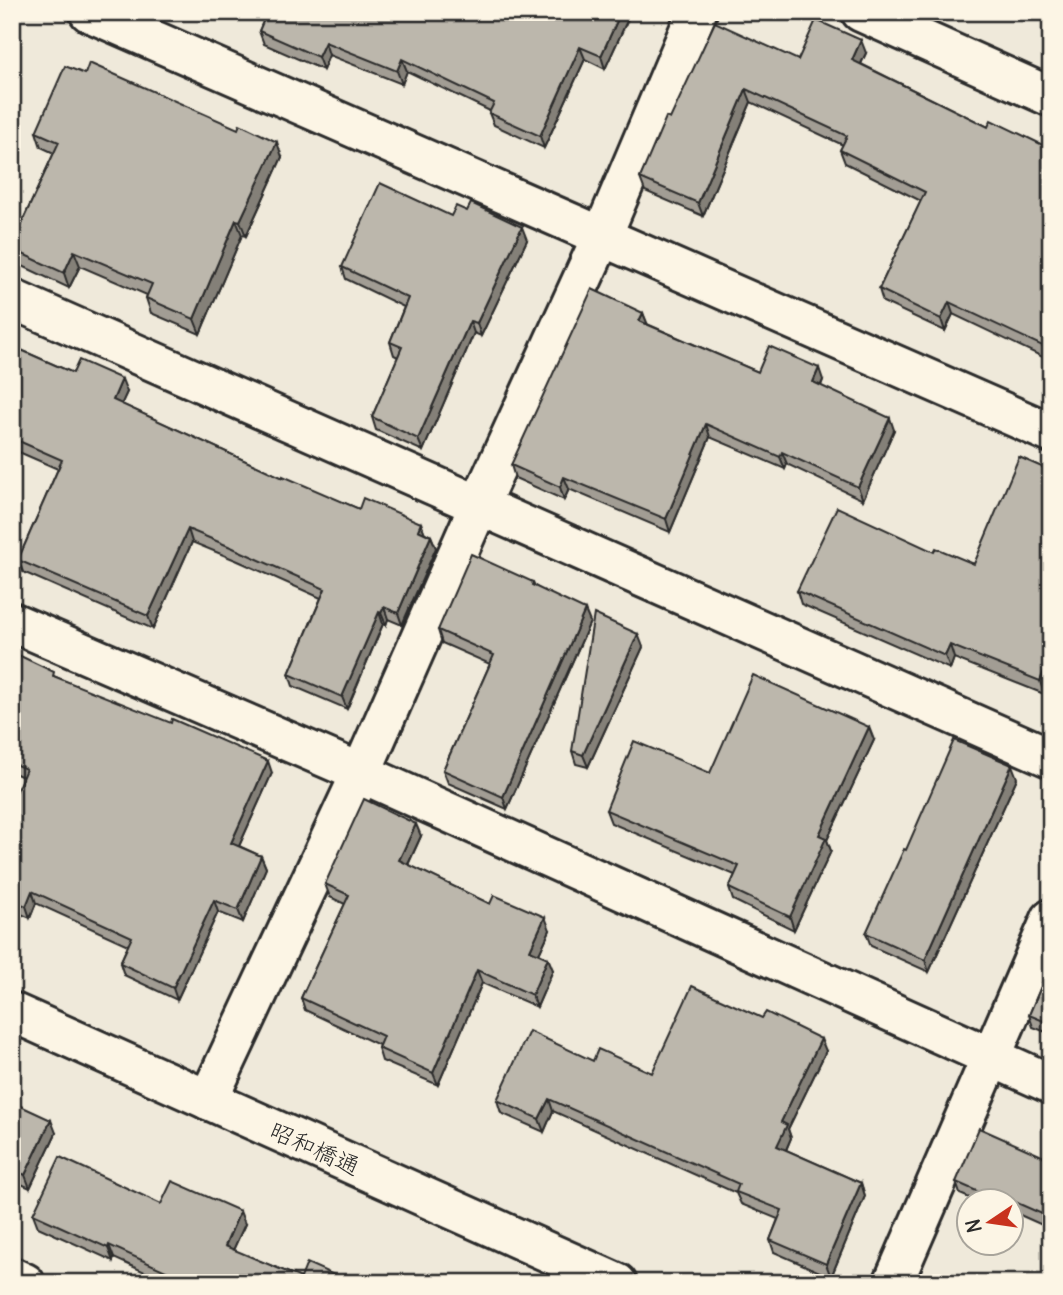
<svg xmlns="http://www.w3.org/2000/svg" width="1063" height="1295" viewBox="0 0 1063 1295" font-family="Delius,'Klee One',sans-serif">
	<rect width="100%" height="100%" fill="#efe9da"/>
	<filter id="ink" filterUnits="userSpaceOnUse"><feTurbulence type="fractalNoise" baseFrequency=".0143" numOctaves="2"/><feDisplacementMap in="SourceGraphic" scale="14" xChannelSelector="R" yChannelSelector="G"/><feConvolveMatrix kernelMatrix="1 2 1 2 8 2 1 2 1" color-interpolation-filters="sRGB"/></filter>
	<g filter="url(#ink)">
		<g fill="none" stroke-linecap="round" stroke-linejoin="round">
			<g stroke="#2b2b2b" stroke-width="44">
				<g id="minor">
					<path d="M89,12l962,421"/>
					<path d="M861,12l190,85"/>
					<path d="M12,299l1039,459"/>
					<path d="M12,622l349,151 690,311"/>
					<path d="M12,1012l605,271"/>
					<path d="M208,1100l153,-327 118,-268 123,-269 95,-224"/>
					<path d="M12,1277l13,6"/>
					<path d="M893,1283l158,-364"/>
				</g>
			</g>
			<use href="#minor" stroke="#fcf5e5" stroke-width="38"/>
		</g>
		<g fill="#a29d94" stroke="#2b2b2b" stroke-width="2">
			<path d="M247,12h384l-26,57 -20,-10 -41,89 -50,-23 -5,-12 1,-2 -83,-40 -5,13 -73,-29 -6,15 -59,-26 -5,-13 5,-11z"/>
			<path d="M1026,12h25v11z"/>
			<path d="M866,53l-5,11 127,63 63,22v212l-98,-47 -8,17 -62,-29 -4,-13 42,-88 -76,-38 -5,-13 3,-5 -92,-43 -48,114 -58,-25 -5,-13 30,-59 128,-59z"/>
			<path d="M36,132l246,25 -36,79 -4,-1 -42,99 -49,-21 -5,-15 1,-3 -67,-29 -11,22 -53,-25 -4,-9v-10l42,-91 -13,-6z"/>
			<path d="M451,216l76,24 -46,96 -7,-3 -51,118 -47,-21 -4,-13 26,-60 -4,-2 -4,-13 14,-35 -58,-28 -4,-12z"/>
			<path d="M643,313l4,11 111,48 65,8 -2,6 73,44 -31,70 -76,-36 -2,5 -75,-32 -40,95 -101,-43 -5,11 -49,-22 -4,-13z"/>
			<path d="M12,346l61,27 54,19 -6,12 162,74 76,31 62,14 3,9 7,4 5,12 -34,77 -14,-6 -2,6 -3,-1 -36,85 -54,-23 -4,-12 32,-76 -83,-37 -46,-19 -39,87 -130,-57 -5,-12 40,-91 -46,-20z"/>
			<path d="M1051,471l-7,223 -90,-36 -4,11 -149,-65 -4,-13 137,-39 40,12z"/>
			<path d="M533,582l2,4 55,36 -83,187 -59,-26 -5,-13 47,-106 -48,-21 -4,-13z"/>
			<path d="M643,647l-55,120 -12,-3 -4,-13z"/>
			<path d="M12,652l44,25 216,96 -33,73 22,10 5,12 -23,54 -25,-10 -41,88 -53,-25 -4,-12 8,-18 -92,-42 -6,15 -18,-8v-108l11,-25 -11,-5z"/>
			<path d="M874,740l-47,100 4,11 -37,79 -61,-30 -4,-12 6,-13 -124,-52 -5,-13 104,-37z"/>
			<path d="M1017,778l-88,194 -58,-26 -5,-13z"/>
			<path d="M421,836l-13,29 82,39 60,26 -11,24 14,16 -16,37 -55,-24 -44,102 -56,-24 -4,-13 1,-3 -74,-35 -4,-12 44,-94 -15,-7 -5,-13z"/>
			<path d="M1051,963v71l-18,-7 -4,-12z"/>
			<path d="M826,1051l-38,78 3,9 -5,12 75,33 4,13 -34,81 -57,-25 -4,-12 8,-21 -37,-15 -5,-11 -183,-82 -9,21 -43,-19 -4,-13 96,-39 59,12z"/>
			<path d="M12,1102l44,31 -26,55 -18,-8z"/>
			<path d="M1051,1160v69l-40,-18v-11h-37l-14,-6 -4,-12z"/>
			<path d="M161,1204l84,20 -12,26 68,28 51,5h-183l-55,-25 -1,3 -75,-34 -5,-13z"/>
		</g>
		<g fill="#848078" stroke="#2b2b2b" stroke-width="2">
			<path d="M621,12h10l-26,57 -4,-13z"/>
			<path d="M861,40l5,13 -9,19 -5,-12z"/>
			<path d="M325,42l4,13 -6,15 -5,-13z"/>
			<path d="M580,47l5,12 -41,89 -4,-12z"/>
			<path d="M402,59l5,12 -5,13 -5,-13z"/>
			<path d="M746,89l5,13 -48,114 -5,-13z"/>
			<path d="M277,142l5,15 -36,79 -6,-15z"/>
			<path d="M236,220l6,15 -42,99 -6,-15z"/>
			<path d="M522,227l5,13 -46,96 -4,-13z"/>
			<path d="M74,251l6,15 -11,22 -5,-15z"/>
			<path d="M949,302l4,12 -8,17 -4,-12z"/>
			<path d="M643,313l5,12 -9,-4z"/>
			<path d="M470,321l4,12 -51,118 -5,-12z"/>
			<path d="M819,368l4,12 -6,14 -4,-12z"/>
			<path d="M122,379l5,13 -9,20 -5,-12z"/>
			<path d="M890,418l4,12 -31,70 -5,-13z"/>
			<path d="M706,424l4,13 -40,95 -4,-13z"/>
			<path d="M782,452l5,12 -2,5 -5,-12z"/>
			<path d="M564,477l5,12 -5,11 -4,-13z"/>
			<path d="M421,523l5,13 -8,-6z"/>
			<path d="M188,529l4,13 -39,87 -5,-13z"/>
			<path d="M431,536l5,12 -34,77 -4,-12z"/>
			<path d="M384,607l4,12 -2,6 -5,-12z"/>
			<path d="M585,610l5,12 -83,187 -4,-12z"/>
			<path d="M379,612l4,12 -36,85 -5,-12z"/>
			<path d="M638,634l5,13 -55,120 -5,-12z"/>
			<path d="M950,645l4,13 -4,11 -5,-13z"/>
			<path d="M1051,653v24l-7,17 -4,-13z"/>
			<path d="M869,727l5,13 -47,100 4,11 -37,79 -4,-13 29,-82z"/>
			<path d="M268,761l4,12 -37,82 -4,-12z"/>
			<path d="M1012,765l5,13 -88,194 -4,-12z"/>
			<path d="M416,824l5,12 -17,37 -5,-13z"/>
			<path d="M261,856l5,12 -23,54 -5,-12z"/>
			<path d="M32,891l4,12 -6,15 -4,-12z"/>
			<path d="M214,900l4,12 -41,88 -4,-12z"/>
			<path d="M545,917l5,13 -15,33 -5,-13z"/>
			<path d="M548,958l5,12 -16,37 -5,-12z"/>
			<path d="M477,970l5,13 -44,102 -5,-12z"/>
			<path d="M821,1039l5,12 -38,78 3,9 -9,21 -5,-13 4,-24z"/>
			<path d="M549,1099l4,12 -9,21 -5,-13z"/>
			<path d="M51,1120l5,13 -26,55 -5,-13z"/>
			<path d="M861,1183l4,13 -34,81 -5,-13z"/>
			<path d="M240,1211l5,13 -16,35 -4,-13z"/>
			<path d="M109,1245l5,13 -1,3 -5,-13z"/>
		</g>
		<g fill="#bcb7ac" stroke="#2b2b2b" stroke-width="2">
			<path d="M267,12h354l-20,44 -21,-9 -40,89 -51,-23 5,-10 -92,-44 -5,12 -72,-29 -7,15 -59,-26z"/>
			<path d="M816,20l45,20 -9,20 136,67 3,-7 60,29v201l-102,-48 -8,17 -62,-30 46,-97 -85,-42 7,-14 -101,-47 -48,114 -58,-25 26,-61 4,2 45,-97 83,38z"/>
			<path d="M89,63l149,66 2,-5 37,18 -37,79 -4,-1 -42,99 -48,-21 6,-14 -78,-33 -10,22 -52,-24v-5l47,-102 -23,-10 29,-66 20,8z"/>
			<path d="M380,183l71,33 5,-10 11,5 4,-8 51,24 -45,96 -7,-2 -52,118 -46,-22 30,-70 -12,-5 18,-44 -66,-31z"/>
			<path d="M592,289l51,24 -4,8 119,51 11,-26 50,22 -6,14 77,36 -32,69 -76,-35 -2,5 -74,-33 -40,95 -102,-42 -4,10 -49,-22z"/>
			<path d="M12,346l61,27 6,-13 43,19 -9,21 170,78v-2l76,33 4,-11 58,25 -3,7 13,6 -33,77 -14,-6 -3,6 -2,-1 -37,85 -53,-23 36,-85 -92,-41 -45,-19 -40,87 -130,-56 44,-100 -50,-22z"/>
			<path d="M1019,457l32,14v182l-11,28 -90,-36 -5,11 -148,-65 40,-84 97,45 2,-4 38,16z"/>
			<path d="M471,554l62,28 -1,3 53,25 -82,187 -60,-27 51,-115 -56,-25z"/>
			<path d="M594,614l44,20 -55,121 -11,-4z"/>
			<path d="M12,652l42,20 -1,4 118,47 1,-4 96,42 -37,82 30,13 -23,54 -24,-10 -41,88 -53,-25 12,-26 -100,-46 -6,15 -14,-6v-98l14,-33 -14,-6z"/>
			<path d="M753,675l116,52 -50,108 7,3 -36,79 -61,-29 10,-22 -133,-56 28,-69 76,32z"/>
			<path d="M954,740l58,25 -87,195 -59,-27 38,-84 2,1z"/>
			<path d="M364,799l52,25 -17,36 91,44 4,-9 51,22 -15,33 18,8 -16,37 -55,-25 -44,103 -55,-25 5,-12 -82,-38 48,-103 -24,-11z"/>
			<path d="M1051,963v61l-22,-9z"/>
			<path d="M692,986l70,32 4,-6 55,27 -40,83 6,3 -10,21 84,37 -35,81 -56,-24 12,-30 -46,-18 3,-8 -190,-85 -10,20 -42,-19 32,-69 64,30 5,-12 54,24z"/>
			<path d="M12,1102l39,18 -26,55 -13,-6z"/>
			<path d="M979,1128l72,32v58l-45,-20 -1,2h-8l-41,-18z"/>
			<path d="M60,1157l101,47 11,-23 68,30 -15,35 76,32 6,-15 45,20h-160l-83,-38 -1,3 -75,-34z"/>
		</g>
	</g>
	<g text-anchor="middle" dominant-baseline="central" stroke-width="5" stroke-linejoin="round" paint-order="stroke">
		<g font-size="24" fill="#2b2b2b" stroke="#fcf5e5">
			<text transform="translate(315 1148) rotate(24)">昭和橋通</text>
		</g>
	</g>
	<rect width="1063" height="1295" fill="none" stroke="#fcf5e5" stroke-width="42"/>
	<rect x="21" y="21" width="1021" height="1253" fill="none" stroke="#2b2b2b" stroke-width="2.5" filter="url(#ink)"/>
	<g transform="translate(990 1222) rotate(257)"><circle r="33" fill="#fcf5e5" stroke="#a8a49b" stroke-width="2"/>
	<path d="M0-5L12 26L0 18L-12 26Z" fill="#c8321e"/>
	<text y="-10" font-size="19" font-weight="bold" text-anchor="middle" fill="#2b2b2b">N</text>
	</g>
</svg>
